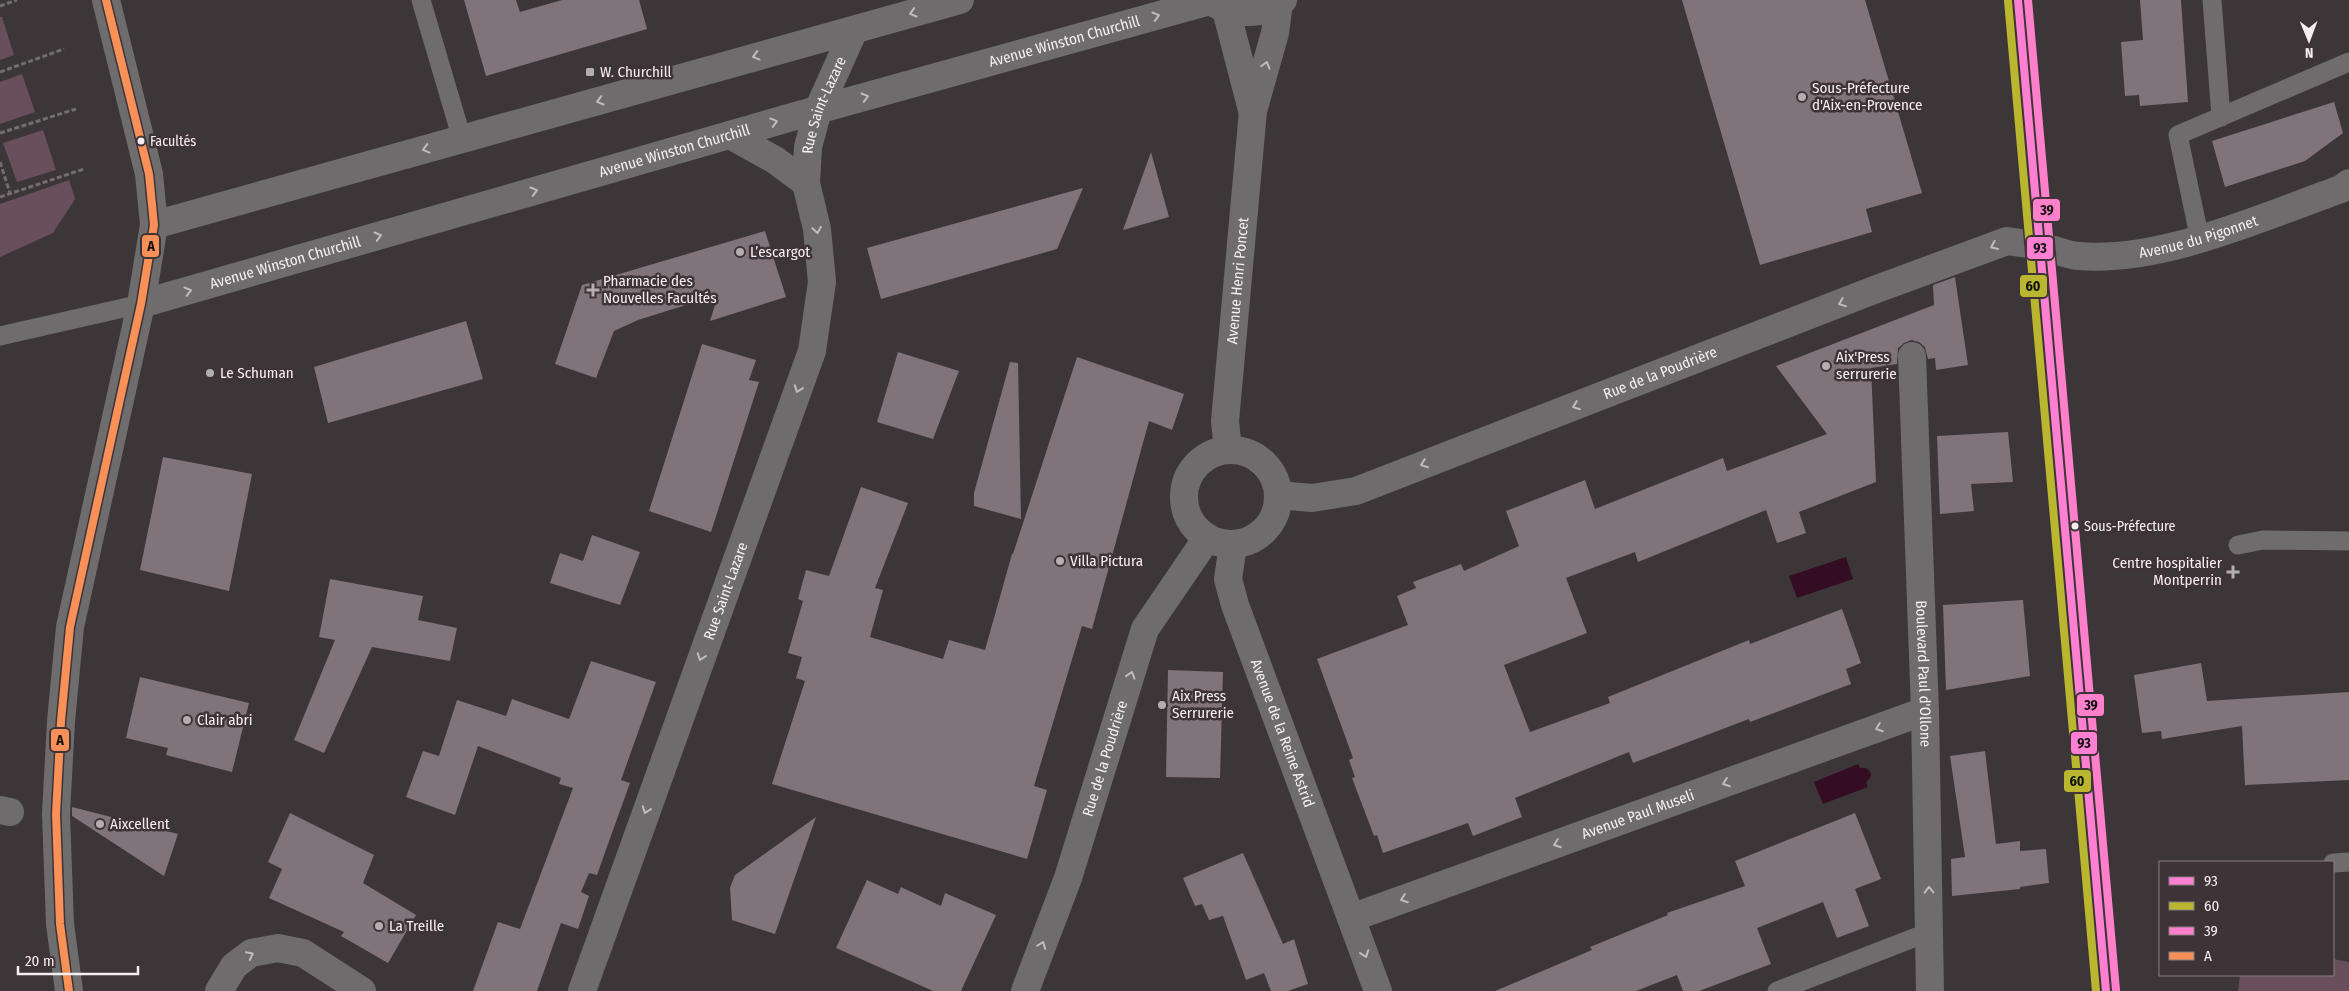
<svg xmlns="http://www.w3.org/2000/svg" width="2349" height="991" viewBox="0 0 2349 991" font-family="'Fira Sans Condensed',sans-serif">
	<rect width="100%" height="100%" fill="#3c3639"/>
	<g fill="#694e5b">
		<path d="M0,17h2l12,38 -14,5z"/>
		<path d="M22,74l13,38 -35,12v-42z"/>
		<path d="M43,130l13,40 -39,12 -14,-39z"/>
		<path d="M69,180l6,19 -22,34 -53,24v-53z"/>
		<path d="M2333,959l16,3v29h-111l2,-16h93z"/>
	</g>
	<g fill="#340d24">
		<path d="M1846,557l7,22 -56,19 -8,-22z"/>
		<path d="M1858,764l2,4c6,-1 11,2 11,8l-5,7 2,4 -45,17 -9,-22z"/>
	</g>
	<g fill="#807379">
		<path d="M464,0h52l4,12 42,-12h77l8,29 -161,47z"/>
		<path d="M1682,0h183l57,193 -56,16 6,23 -112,33z"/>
		<path d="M2140,0h41l7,102 -48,4 -1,-11 -14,1 -4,-54 22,-2z"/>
		<path d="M2334,102l9,31 -38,28 -80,26 -13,-46z"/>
		<path d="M1151,152l18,65 -46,13z"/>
		<path d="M1083,188l-26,61 -176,50 -14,-51z"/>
		<path d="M765,231l21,66 -76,24 8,-26 -80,25 -24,11 -18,47 -41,-14 27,-79z"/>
		<path d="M1955,277l13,88 -32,5 -1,-12 -7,1 -3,-12 -6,-5 -8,-2 -7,3 -6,5 -1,16 -26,4 5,114 -77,30 7,21 -29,10 -11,-33 -128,52 -3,-10 -69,26 21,55 -83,32 26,67 80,-29 -2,-6 141,-57 1,4 92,-35 19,54 -15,6 5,15 -101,38 -1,-3 -116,44 -4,-11 -114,46 7,19 -49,19 -5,-13 -85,30 -6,-18 -3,1 -22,-58 3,-1 -6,-17 4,-2 -36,-99 91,-34 -11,-29 19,-8 -3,-6 48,-18 3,7 55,-25 -13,-35 79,-31 10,29 128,-51 4,13 100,-37 -51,-68 158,-61 -1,-20z"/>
		<path d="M466,321l17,58 -155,44 -14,-56z"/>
		<path d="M702,344l54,16 -7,20 10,2 -48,150 -62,-21z"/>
		<path d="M898,352l61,19 -26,68 -56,-17z"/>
		<path d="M1077,357l107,37 -12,36 -23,-9 -57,208 -10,-3 -48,160 13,4 -20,69 -255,-75 33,-103 -9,-3 6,-21 -14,-4 15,-52 -5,-2 8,-29 23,6 32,-89 47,16 -33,85 8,2 -13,47 73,22 6,-19 36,10 27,-96h1z"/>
		<path d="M1010,362l8,1 3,156 -47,-13v-13z"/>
		<path d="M2008,432l5,50 -42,2 3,27 -34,3 -3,-78z"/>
		<path d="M163,457l89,17 -23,117 -89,-21z"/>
		<path d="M592,535l48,17 -20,53 -70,-22 10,-30 23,8z"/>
		<path d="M330,579l93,17 -5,24 39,8 -7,33 -78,-14 -48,106 -30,-13 41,-100 -16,-3z"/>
		<path d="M2023,600l7,76 -84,14 -3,-85z"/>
		<path d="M591,661l65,21 -35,98 9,3 -22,61 -11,31 -8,-2 -8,19 8,4 -11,33 -17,-6 -24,68h-64l25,-69 22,7 53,-141 -14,-4 2,-6 -83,-32 -23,69 -49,-18 17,-46 16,5 18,-56 49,16 6,-17 57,20z"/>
		<path d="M2201,663l6,38 142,-9v88l-104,5 -3,-59 -80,13 -1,-8 -19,2 -8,-58z"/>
		<path d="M1168,670l55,2 -3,106 -54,-1z"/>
		<path d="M140,677l109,26 -17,69 -66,-17 2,-7 -42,-10z"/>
		<path d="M1985,751l11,93 24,-3v10l26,-2 3,34 -29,4v2l-68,7 -1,-37 14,-2 -15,-101z"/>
		<path d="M72,807l106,27 -14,42 -92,-60z"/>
		<path d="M290,813l84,42 -11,28 53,32 -28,48 -47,-27 3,-4 -75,-34 13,-29 -14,-7z"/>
		<path d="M1855,813l26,66 -26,10 14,37 -32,12 -14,-36 -66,26 14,36 -72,27h-16l-6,-16 -41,16h-141l97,-41 -2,-3 78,-32 -1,-2 78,-27 -10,-25z"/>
		<path d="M816,817l-41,117 -43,-14 -2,-32 5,-13z"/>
		<path d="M1243,853l40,91 11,-5 14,45 -20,7h-17l-7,-18 -18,7 -23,-64 -14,4 -7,-16 -7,2 -12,-28z"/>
		<path d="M867,880l31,14 3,-7 40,19 4,-13 51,22 -35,76h-28l-97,-43z"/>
	</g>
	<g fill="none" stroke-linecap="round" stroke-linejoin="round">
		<g stroke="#726e70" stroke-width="3" stroke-dasharray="5 2.5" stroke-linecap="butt">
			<path d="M0,6l17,-6"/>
			<path d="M0,72l64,-23"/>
			<path d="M0,133l76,-24"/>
			<path d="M0,162l10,31"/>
			<path d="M0,197l84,-28"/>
		</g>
		<g stroke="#6e6c6d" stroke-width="19">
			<path d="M421,0l41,139"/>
			<path d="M2212,0l9,117"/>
			<path d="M2200,240l-22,-105 171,-73"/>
			<path d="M0,336l141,-32"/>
			<path d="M2238,545l25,-5 86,1"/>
			<path d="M2333,863l16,-1"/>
			<path d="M1777,991l152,-59"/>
		</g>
		<path stroke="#6e6c6d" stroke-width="28" d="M0,810l10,2"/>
		<g stroke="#6e6c6d" stroke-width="28">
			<path d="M1226,10l26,100"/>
			<path d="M730,135l45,25 31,23"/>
			<path id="s1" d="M1912,356l13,355 5,280"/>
			<circle cx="1231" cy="497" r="47"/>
			<path id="s2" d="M1228,450l-3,-29 28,-310 22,-78 4,-30"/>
			<path id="s3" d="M1278,495l34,3 44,-7 518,-201 133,-49 34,5"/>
			<path id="s4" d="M1233,545l-5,34 7,26 143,386"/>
			<path id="s5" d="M1351,918l574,-207"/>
			<path d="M219,991l15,-25 17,-13 27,-5 25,5 59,38"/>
			<path id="s6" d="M582,991l230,-640 10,-69 -5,-53 -11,-46 2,-36 10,-37 36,-80"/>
			<path id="s7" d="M1025,991l43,-113 77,-249 62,-91"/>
		</g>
		<g stroke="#6e6c6d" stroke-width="28">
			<path d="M1209,0c21,14 53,18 74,0"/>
			<path d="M154,225l806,-225"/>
			<path id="s8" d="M2041,246c12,3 25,9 37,10 84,7 184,-39 263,-67l8,-6"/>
			<path id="s9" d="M141,304l651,-187 418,-116"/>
			<path d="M69,991l-9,-67 -4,-110 5,-93 9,-94 71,-323 13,-79 -5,-51 -43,-174"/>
		</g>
		<path stroke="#706c6e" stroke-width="28" d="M2018,0l88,991"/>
		<g stroke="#3e3438" stroke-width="11">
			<path id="bus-1" d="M2018,0l88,991"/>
		</g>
		<g stroke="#3e3438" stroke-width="11">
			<path id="bus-2" d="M2008,1l88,990"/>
		</g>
		<g stroke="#3e3438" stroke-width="11">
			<path id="bus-3" d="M2028,0l88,990"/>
		</g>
		<g stroke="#3e3438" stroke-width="11">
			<path id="bus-4" d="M69,991l-9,-67 -4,-110 5,-93 9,-94 71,-323 13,-79 -5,-51 -43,-174"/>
		</g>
		<use href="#bus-1" stroke="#ff80d2" stroke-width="8"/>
		<use href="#bus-2" stroke="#bab62f" stroke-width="8"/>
		<use href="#bus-3" stroke="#ff80ca" stroke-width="8"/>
		<use href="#bus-4" stroke="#f89057" stroke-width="8"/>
	</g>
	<defs><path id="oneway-chevron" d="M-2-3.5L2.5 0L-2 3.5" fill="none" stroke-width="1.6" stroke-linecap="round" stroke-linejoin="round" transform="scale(1.25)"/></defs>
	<g stroke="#c0bbbd">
		<use href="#oneway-chevron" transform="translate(913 13) rotate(164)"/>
		<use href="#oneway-chevron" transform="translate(1156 16) rotate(-16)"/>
		<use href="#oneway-chevron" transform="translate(756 56) rotate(165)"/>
		<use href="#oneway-chevron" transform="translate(1266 65) rotate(-74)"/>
		<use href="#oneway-chevron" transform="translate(865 97) rotate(-16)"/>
		<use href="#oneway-chevron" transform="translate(600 101) rotate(164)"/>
		<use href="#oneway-chevron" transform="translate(774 122) rotate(-16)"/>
		<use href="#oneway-chevron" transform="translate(426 149) rotate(165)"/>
		<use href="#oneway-chevron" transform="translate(534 191) rotate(-16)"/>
		<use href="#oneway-chevron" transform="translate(817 230) rotate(81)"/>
		<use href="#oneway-chevron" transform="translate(378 236) rotate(-16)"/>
		<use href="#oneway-chevron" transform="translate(1994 246) rotate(157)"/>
		<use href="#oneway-chevron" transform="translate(188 291) rotate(-16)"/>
		<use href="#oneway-chevron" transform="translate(1842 303) rotate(159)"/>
		<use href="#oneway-chevron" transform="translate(798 389) rotate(110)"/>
		<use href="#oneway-chevron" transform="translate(1576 406) rotate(159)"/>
		<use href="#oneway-chevron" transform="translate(1424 464) rotate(159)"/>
		<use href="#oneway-chevron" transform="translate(701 657) rotate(110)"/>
		<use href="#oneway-chevron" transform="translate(1131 675) rotate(-73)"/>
		<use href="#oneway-chevron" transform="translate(1879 728) rotate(160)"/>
		<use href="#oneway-chevron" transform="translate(1726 783) rotate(160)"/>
		<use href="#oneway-chevron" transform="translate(646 810) rotate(110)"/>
		<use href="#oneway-chevron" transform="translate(1557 844) rotate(160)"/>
		<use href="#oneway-chevron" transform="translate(1929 890) rotate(-91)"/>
		<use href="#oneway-chevron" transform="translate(1404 899) rotate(160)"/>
		<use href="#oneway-chevron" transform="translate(1042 945) rotate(-69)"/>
		<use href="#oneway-chevron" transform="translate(1365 954) rotate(70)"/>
		<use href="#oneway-chevron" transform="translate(250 955) rotate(-27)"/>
	</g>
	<g fill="#b5aeb1" stroke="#3e3438" stroke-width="2">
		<rect x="585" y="67" width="10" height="10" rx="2.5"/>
		<circle cx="1802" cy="97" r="5"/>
		<circle cx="740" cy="252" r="5"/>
		<path d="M590.5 282.5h5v5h5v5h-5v5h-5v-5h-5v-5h5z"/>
		<circle cx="1826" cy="366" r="5"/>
		<circle cx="210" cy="373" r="5"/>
		<circle cx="1060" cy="561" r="5"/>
		<path d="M2230.5 564.5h5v5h5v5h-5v5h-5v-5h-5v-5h5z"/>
		<circle cx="1162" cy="705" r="5"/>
		<circle cx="187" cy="720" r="5"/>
		<circle cx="100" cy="824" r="5"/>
		<circle cx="379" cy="926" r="5"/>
	</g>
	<g fill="#f6eff2" stroke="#3e3438" stroke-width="2">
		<circle cx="141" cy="141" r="4.5"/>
		<circle cx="2075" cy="526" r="4.5"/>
	</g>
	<g text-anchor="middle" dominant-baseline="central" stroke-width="5" stroke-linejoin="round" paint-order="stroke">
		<g font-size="14" fill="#f6eff2" stroke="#3e3438" text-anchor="start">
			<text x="150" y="141">Facultés</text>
			<text x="2084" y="526">Sous-Préfecture</text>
		</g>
		<g font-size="15" fill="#f6eff2" stroke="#3e3438">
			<text stroke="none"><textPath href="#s9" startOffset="960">Avenue Winston Churchill</textPath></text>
			<text stroke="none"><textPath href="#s6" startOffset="931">Rue Saint-Lazare</textPath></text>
			<text stroke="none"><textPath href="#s9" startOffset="555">Avenue Winston Churchill</textPath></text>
			<text stroke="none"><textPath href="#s8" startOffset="161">Avenue du Pigonnet</textPath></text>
			<text stroke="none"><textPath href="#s9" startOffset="150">Avenue Winston Churchill</textPath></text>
			<text stroke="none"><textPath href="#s2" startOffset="170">Avenue Henri Poncet</textPath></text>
			<text stroke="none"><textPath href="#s3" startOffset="405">Rue de la Poudrière</textPath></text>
			<text stroke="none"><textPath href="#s6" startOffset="425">Rue Saint-Lazare</textPath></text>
			<text stroke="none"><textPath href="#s1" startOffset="318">Boulevard Paul d'Ollone</textPath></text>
			<text stroke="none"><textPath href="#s4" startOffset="198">Avenue de la Reine Astrid</textPath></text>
			<text stroke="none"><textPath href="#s7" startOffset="246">Rue de la Poudrière</textPath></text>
			<text stroke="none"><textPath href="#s5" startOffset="305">Avenue Paul Museli</textPath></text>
		</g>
		<g font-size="15" fill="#f6eff2" stroke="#3e3438" text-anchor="start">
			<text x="600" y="72">W. Churchill</text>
			<text x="1812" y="88">Sous-Préfecture<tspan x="1812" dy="17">d'Aix-en-Provence</tspan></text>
			<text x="750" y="252">L’escargot</text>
			<text x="603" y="281">Pharmacie des<tspan x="603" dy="17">Nouvelles Facultés</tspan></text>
			<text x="1836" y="357">Aix'Press<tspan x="1836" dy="17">serrurerie</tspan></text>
			<text x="220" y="373">Le Schuman</text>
			<text x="1070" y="561">Villa Pictura</text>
			<text x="2222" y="563" text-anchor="end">Centre hospitalier<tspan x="2222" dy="17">Montperrin</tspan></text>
			<text x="1172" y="696">Aix Press<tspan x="1172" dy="17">Serrurerie</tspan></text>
			<text x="197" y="720">Clair abri</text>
			<text x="110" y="824">Aixcellent</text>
			<text x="389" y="926">La Treille</text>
		</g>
	</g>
	<g stroke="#3e3438" stroke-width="2">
		<rect x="2032" y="198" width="29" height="24" rx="5" fill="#ff80ca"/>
		<rect x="141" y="234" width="19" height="24" rx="5" fill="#f89057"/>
		<rect x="2026" y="236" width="28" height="24" rx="5" fill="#ff80d2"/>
		<rect x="2019" y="274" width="29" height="24" rx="5" fill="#bab62f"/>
		<rect x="2076" y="693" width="29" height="24" rx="5" fill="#ff80ca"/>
		<rect x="50" y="728" width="20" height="24" rx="5" fill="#f89057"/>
		<rect x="2070" y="731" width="28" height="24" rx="5" fill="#ff80d2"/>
		<rect x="2063" y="769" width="29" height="24" rx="5" fill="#bab62f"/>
	</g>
	<g font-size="14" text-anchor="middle" font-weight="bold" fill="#111">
		<text x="2047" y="215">39</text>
		<text x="151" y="251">A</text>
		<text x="2040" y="253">93</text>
		<text x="2033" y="291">60</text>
		<text x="2091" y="710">39</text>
		<text x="60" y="745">A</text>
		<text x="2084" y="748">93</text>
		<text x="2077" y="786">60</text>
	</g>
	<rect x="2159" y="861" width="175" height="115" fill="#3e3438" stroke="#887f82"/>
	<rect x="2169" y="877" width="25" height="8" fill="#ff80d2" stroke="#887f82"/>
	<text x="2204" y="886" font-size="15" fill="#f6eff2">93</text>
	<rect x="2169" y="902" width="25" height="8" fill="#bab62f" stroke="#887f82"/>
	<text x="2204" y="911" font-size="15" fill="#f6eff2">60</text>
	<rect x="2169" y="927" width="25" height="8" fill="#ff80ca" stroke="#887f82"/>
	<text x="2204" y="936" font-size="15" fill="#f6eff2">39</text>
	<rect x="2169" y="952" width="25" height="8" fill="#f89057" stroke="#887f82"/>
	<text x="2204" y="961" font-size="15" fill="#f6eff2">A</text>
	<g transform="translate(2309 40) rotate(179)" stroke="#3e3438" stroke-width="4" paint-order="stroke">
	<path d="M0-4L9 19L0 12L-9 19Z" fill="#f6eff2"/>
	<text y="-8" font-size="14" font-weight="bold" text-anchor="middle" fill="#f6eff2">N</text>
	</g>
	<path d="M18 966v8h120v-8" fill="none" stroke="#f6eff2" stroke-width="2.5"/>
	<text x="25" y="966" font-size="15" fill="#f6eff2" stroke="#3e3438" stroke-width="4" paint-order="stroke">20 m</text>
</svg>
